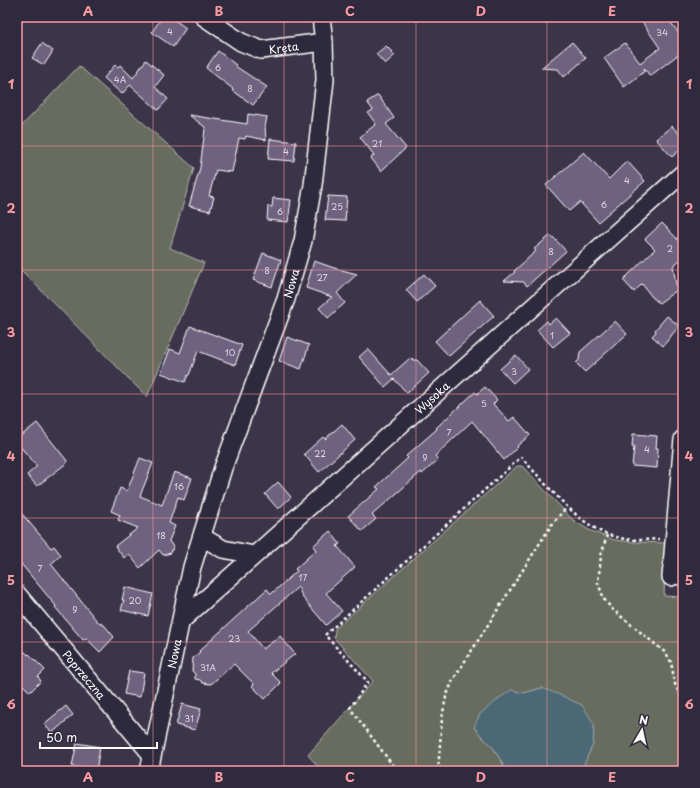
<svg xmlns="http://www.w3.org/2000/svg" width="700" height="788" viewBox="0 0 700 788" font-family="'Playpen Sans',sans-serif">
	<rect width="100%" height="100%" fill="#3c354a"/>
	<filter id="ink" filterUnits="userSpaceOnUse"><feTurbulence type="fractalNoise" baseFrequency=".025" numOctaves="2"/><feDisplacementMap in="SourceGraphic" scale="8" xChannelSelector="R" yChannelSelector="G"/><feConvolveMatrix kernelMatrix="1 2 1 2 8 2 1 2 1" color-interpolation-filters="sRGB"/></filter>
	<g filter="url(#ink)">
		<g fill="#686c5e" stroke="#b4b6ae">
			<path d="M79,66l115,102 -24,80 34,15 -57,134 -130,-131v-135z"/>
			<path d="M517,466h5l51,54 16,10 25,10 19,2 33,1 -2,53 19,1v174h-99v-7l9,-20 -51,-56 -18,5 -50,34 9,11 9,8 10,16 4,9h-184l-14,-16 65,-74 -39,-43 1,-9z"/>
		</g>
		<path fill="#4d6775" stroke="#94a4ac" d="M542,688l18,7 22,10 12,19 -1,20 -9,20v7h-78l-4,-9 -10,-16 -9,-8 -9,-11 6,-13 21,-17 10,-7 13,3z"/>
		<g fill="#6e6280" stroke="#fff">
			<path d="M162,17h8l16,11 -13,19 -21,-15z"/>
			<path d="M650,17h17l16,22v12l-33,25 -6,-8 1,3 -21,16 -20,-29 21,-15 15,20 20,-15 -18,-26z"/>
			<path d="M572,42l14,16 -22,19 -6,-8 -17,-1z"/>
			<path d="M42,43l11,8 -9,14 -12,-7z"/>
			<path d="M386,46l9,9 -10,9 -9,-10z"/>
			<path d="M218,51l18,14 -1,1 32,21 -14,18 -21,-15 1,-1 -27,-21z"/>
			<path d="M146,60l18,15 -9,12 13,12 -10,11 -28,-25 -8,9 -18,-16 11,-13 3,2 2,-2 13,13z"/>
			<path d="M378,95l16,23 -8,6 20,24 -25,23 -10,-13 3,-3 -14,-18 16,-13 -8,-11 5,-3 -6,-8z"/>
			<path d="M248,114l19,3 -2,10 1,13 -20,-4 -1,3 -6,-1 -7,34 -16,-2 -7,26 5,1 -4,14 -21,-5 11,-38 5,-39v-2l-16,-12 58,9z"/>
			<path d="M672,126l11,12v9l-11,10 -16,-18z"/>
			<path d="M270,139l26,3 -2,19 -26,-2z"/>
			<path d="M584,152l25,27 18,-18 18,20 -47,41 -18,-20 -11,9 -23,-26z"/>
			<path d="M328,196l19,1 -2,24 -20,-1z"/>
			<path d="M273,198l18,2 -3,22 -21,-2 1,-14 4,1z"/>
			<path d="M662,223l21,22v12l-10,9 4,24 -18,13 -7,-6 -10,-13 -8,8 -11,-12 32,-31 -10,-10z"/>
			<path d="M551,235l15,16 -39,35 -3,-4 -20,-1 11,-9 -1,-1 22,-20 -2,-2z"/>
			<path d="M263,253l18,7 -9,27 -19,-7z"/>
			<path d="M314,261l20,7 23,6 -20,19 8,10 -17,15 -9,-10 13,-11 -26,-9z"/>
			<path d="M424,274l11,12 -18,16 -11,-12z"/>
			<path d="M480,300l14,16 -45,40 -14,-15z"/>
			<path d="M667,316l12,10 -16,20 -11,-10 4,-4 -1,-2z"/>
			<path d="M556,318l14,15 -17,14 -16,-17 10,-9 2,3z"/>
			<path d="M615,321l12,13 -42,38 -9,-9 3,-3 1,-8z"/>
			<path d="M190,326l52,19 -7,20 -37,-14 -9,24h-1l-3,7 -24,-9 9,-24 10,4z"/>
			<path d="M287,337l22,8 -8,24 -22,-8z"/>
			<path d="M368,349l23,26 19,-17 3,2h4l12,13 -22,20 -13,-14 -9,8 -26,-30z"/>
			<path d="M516,355l12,14 -15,14 -13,-14z"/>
			<path d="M485,387l12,13 -4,4 16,17 5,-4 16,18 -13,11 1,1 -14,13 -32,-39 -37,35 3,4 -16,14 -1,-2 -49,43 4,4 -14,12 -14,-15 31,-27 -3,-2 32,-29 -2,-2 31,-27 -1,-1 39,-36 2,2z"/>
			<path d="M37,423l31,39 -31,24 -10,-11 10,-9 -20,-23v-4z"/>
			<path d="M342,424l13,16 -36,32 -15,-18 19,-17 2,2z"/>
			<path d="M633,434l24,2 -1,12h2l-1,20 -25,-2 2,-19h-2z"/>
			<path d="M140,458l13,5 -13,33 22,9 12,-33 18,6 -8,22 -6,-3 -9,26 6,3 -6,15 4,6 -2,6 -8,2 -4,-5 -19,18 -11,-14 -5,4 -9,-12 23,-18 -20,-8 2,-5 -9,-4 9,-23 7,3z"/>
			<path d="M278,482l13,15 -13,12 -13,-15z"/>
			<path d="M17,508l34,40 3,-2 7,9 -10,9 46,57 8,5 9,11 -14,15 -14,-14 -3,2 -28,-33 1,-1 -39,-47z"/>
			<path d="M330,531l10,13 -3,2 18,21 -29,26 16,18 -16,14 -23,-27 -5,-11 -50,44 15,18 17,-13 15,18 -24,19 10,10 -16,16 -13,-13 2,-2 -20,-20 -23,20 -8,-1 -3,-3 -5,-1v-5l-3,-3 1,-13 7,-6 -1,-1 68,-62 4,5 26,-23 -2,-2 21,-19 -3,-4z"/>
			<path d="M125,587l28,7 -5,22 -27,-6 3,-10h-2z"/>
			<path d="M17,644l11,11 1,-1 16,16 -7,7 3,4 -11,11 -13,-13z"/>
			<path d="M129,671l15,2 -4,24 -16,-3z"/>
			<path d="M182,704l19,5 -6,21 -19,-5z"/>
			<path d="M66,706l7,9 -21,18 -8,-9z"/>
			<path d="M77,743l23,4 -4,24h-4l-20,-5z"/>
		</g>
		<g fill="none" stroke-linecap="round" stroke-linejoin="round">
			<g stroke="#fff" stroke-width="11">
				<path id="lane" d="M671,577l12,5"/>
			</g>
			<g stroke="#fff" stroke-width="20">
				<g id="street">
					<path id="s1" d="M204,17l37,25 20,8 63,-8"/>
					<path d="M202,537l21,12 31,6"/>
					<path d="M671,577l12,-138"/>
					<path id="s2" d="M17,594l135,161"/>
					<path id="s3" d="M181,621l502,-448"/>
					<path id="s4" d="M149,771l43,-204 31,-99 63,-169 17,-58 10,-56 12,-105 -1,-38 -3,-25"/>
				</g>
			</g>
			<g stroke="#fff" stroke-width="2.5" stroke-dasharray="3 3" stroke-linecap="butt">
				<path d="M607,535l-6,21 -3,27 6,16 8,10 54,44 5,9 4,22 8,18"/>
				<path d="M397,771l-47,-63 18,-26 -43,-47 196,-178c10,11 19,21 29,32 19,20 39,41 66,48 13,4 30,3 43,2"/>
				<path d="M438,771l4,-53 4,-21 7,-17 99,-156 15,-17"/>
			</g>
			<use href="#lane" stroke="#2f2a3d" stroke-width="8"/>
			<use href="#street" stroke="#2f2a3d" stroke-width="17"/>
		</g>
	</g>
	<path fill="none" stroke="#ff9aa2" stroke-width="1" stroke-opacity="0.55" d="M153,17v754M284,17v754M416,17v754M547,17v754M17,146h666M17,270h666M17,394h666M17,518h666M17,642h666"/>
	<g text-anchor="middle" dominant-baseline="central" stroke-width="3" stroke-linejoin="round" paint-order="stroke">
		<g font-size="9" fill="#dbd8df">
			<text x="170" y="31">4</text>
			<text x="662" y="32">34</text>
			<text x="218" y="67">6</text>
			<text x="120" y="79">4A</text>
			<text x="250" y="88">8</text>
			<text x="377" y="143">21</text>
			<text x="286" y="151">4</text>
			<text x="627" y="180">4</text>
			<text x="604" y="204">6</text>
			<text x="337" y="206">25</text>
			<text x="280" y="211">6</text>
			<text x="670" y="248">2</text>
			<text x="551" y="251">8</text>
			<text x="267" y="270">8</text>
			<text x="322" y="277">27</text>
			<text x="552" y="335">1</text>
			<text x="230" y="352">10</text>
			<text x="514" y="371">3</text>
			<text x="484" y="403">5</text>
			<text x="449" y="432">7</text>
			<text x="647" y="449">4</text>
			<text x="320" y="453">22</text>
			<text x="425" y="457">9</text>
			<text x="179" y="486">16</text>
			<text x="161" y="535">18</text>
			<text x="40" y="568">7</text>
			<text x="303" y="577">17</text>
			<text x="135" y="600">20</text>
			<text x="75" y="609">9</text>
			<text x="234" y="638">23</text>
			<text x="208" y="667">31A</text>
			<text x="189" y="718">31</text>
		</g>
		<g font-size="11" fill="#fff" stroke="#2f2a3d">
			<text stroke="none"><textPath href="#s1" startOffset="89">Kręta</textPath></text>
			<text stroke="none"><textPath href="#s4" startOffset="509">Nowa</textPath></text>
			<text stroke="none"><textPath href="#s3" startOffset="336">Wysoka</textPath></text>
			<text stroke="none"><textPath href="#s4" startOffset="120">Nowa</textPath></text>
			<text stroke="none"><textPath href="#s2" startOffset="105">Poprzeczna</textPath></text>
		</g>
	</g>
	<rect width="700" height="788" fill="none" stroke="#2f2a3d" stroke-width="44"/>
	<g transform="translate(642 730) rotate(9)" stroke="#2f2a3d" stroke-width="3" paint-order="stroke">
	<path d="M0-3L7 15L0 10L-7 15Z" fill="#ffffff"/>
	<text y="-6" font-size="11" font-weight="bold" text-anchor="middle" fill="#ffffff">N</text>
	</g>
	<path d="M40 742v6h117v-6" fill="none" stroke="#ffffff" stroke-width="2"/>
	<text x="46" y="742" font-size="12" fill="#ffffff" stroke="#2f2a3d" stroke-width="3" paint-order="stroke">50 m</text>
	<rect x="22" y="22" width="656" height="744" fill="none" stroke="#ff9aa2" stroke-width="1.5"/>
	<g font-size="13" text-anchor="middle" font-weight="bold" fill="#ff9aa2">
		<text x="88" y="16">A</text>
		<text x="219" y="16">B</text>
		<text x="350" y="16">C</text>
		<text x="481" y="16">D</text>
		<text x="612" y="16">E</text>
		<text x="11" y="89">1</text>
		<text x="689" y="89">1</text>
		<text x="11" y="213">2</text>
		<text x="689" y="213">2</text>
		<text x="11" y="337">3</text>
		<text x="689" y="337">3</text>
		<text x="11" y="461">4</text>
		<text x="689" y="461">4</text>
		<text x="11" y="585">5</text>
		<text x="689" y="585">5</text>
		<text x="11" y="709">6</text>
		<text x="689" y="709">6</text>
		<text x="88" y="782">A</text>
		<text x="219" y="782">B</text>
		<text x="350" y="782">C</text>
		<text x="481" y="782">D</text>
		<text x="612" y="782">E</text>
	</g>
</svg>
